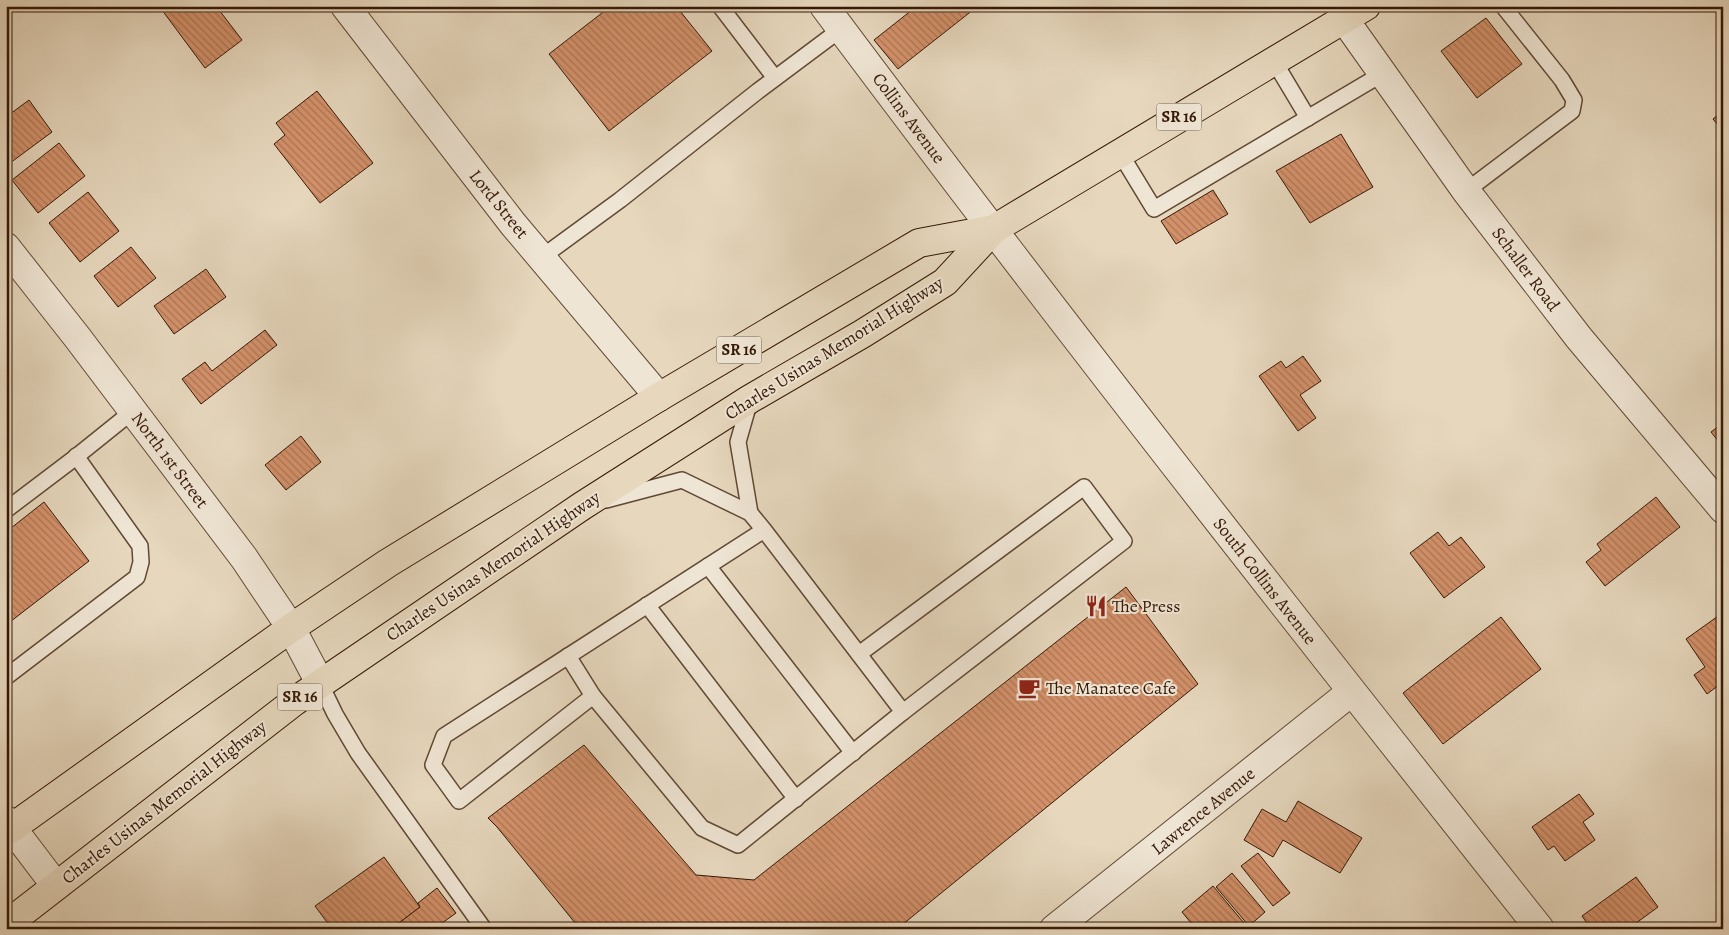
<svg xmlns="http://www.w3.org/2000/svg" width="1729" height="935" viewBox="0 0 1729 935" font-family="Alegreya,serif">
	<defs>
		<pattern id="building-back-hatch" width="6" height="6" patternUnits="userSpaceOnUse" patternTransform="scale(1.25)"><rect width="6" height="6" fill="#d3916a"/><path d="M-1 5l2 2M0 0l6 6M5-1l2 2" fill="none" stroke="#ac7555"/></pattern>
	</defs>
	<rect width="100%" height="100%" fill="#e6d7bd"/>
	<filter id="stains"><feTurbulence type="fractalNoise" baseFrequency=".004" numOctaves="4"/><feColorMatrix values="0 0 0 0 .2 0 0 0 0 .09 0 0 0 0 .02 0 0 0 .5 -.17"/></filter>
	<radialGradient id="worn" r=".72"><stop offset=".6" stop-color="#630" stop-opacity="0"/><stop offset="1" stop-color="#630" stop-opacity=".3"/></radialGradient>
	<g fill="url(#building-back-hatch)" stroke="#351806">
		<path d="M159,6h57l26,34 -37,28z"/>
		<path d="M611,6h65l36,45 -103,80 -60,-77z"/>
		<path d="M917,6h61l-80,63 -24,-29z"/>
		<path d="M1486,18l36,46 -45,34 -36,-47z"/>
		<path d="M317,91l56,72 -53,40 -46,-59 11,-9 -9,-12z"/>
		<path d="M29,100l23,32 -46,34v-49z"/>
		<path d="M1723,111v20l-10,-12z"/>
		<path d="M1341,134l32,53 -63,36 -34,-52z"/>
		<path d="M59,143l26,33 -47,37 -26,-33z"/>
		<path d="M1213,190l15,24 -52,30 -15,-23z"/>
		<path d="M88,192l31,39 -39,31 -31,-39z"/>
		<path d="M131,247l25,31 -38,29 -24,-31z"/>
		<path d="M206,269l20,28 -52,37 -20,-28z"/>
		<path d="M265,330l12,15 -76,59 -19,-25 23,-17 7,9z"/>
		<path d="M1303,356l18,25 -21,14 16,23 -18,13 -39,-55 22,-15 5,7z"/>
		<path d="M1723,423v24l-12,-15z"/>
		<path d="M301,436l20,26 -35,28 -21,-25z"/>
		<path d="M1656,497l24,30 -75,59 -19,-24 15,-12 -4,-6z"/>
		<path d="M44,502l45,59 -83,64v-93z"/>
		<path d="M1438,532l11,14 12,-9 24,30 -41,31 -34,-45z"/>
		<path d="M1126,587l72,97 -301,245h-317l-83,-102 -9,-9 96,-73 112,130 58,5z"/>
		<path d="M1721,614l2,2v74l-4,-5 -12,9 -13,-19 11,-8 -19,-28z"/>
		<path d="M1501,617l40,52 -98,75 -40,-51z"/>
		<path d="M1579,794l15,20 -11,8 12,18 -30,21 -11,-15 -6,4 -16,-23z"/>
		<path d="M1298,801l64,37 -22,35 -57,-33 -10,17 -29,-17 18,-31 24,13z"/>
		<path d="M1258,853l32,40 -17,13 -32,-40z"/>
		<path d="M384,857l36,50 -29,22h-59l-17,-23z"/>
		<path d="M1232,873l33,39 -16,14 -33,-39z"/>
		<path d="M1636,877l22,30 -30,22h-37l-9,-13z"/>
		<path d="M1213,886l36,43h-53l-14,-17z"/>
		<path d="M437,888l19,25 -18,13 2,3h-49l29,-22 -2,-4z"/>
	</g>
	<g fill="none" stroke-linecap="round" stroke-linejoin="round">
		<g stroke="#614834" stroke-width="18">
			<g id="service">
				<path d="M720,6l55,72"/>
				<path d="M1274,61l34,57"/>
				<path d="M1120,153l34,56 228,-135"/>
				<path d="M1466,191l106,-80 2,-11 -12,-20 -59,-74"/>
				<path d="M542,257l78,-57 138,-109 83,-62"/>
				<path d="M750,400l-12,42 12,71"/>
				<path d="M606,500l76,-20 68,33 14,17 139,182 -165,133 -36,-17 -109,-132 -134,105 -26,-36 11,-29 320,-206"/>
				<path d="M6,510l66,-50 61,-49"/>
				<path d="M708,566l145,187"/>
				<path d="M647,605l149,194"/>
				<path d="M859,654l225,-167 40,54 -221,171"/>
				<path d="M568,656l25,40"/>
				<path d="M6,677l131,-100 4,-15 -1,-16 -64,-90"/>
				<path d="M320,683l15,31 23,39 126,176"/>
			</g>
		</g>
		<g stroke="#614834" stroke-width="30">
			<g id="minor">
				<path d="M345,6l168,218 146,173"/>
				<path d="M824,6c233,312 474,618 716,923"/>
				<path d="M1344,19l122,172 113,147 144,171"/>
				<path d="M6,247l71,90 167,221 47,70 29,55"/>
				<path d="M6,820l50,66"/>
				<path d="M1054,929l297,-237"/>
			</g>
		</g>
		<g stroke="#351806" stroke-width="30">
			<g id="trunk">
				<path d="M6,832l285,-204 97,-65 271,-166 260,-154 75,-14"/>
				<path d="M6,925l289,-224 287,-195 168,-107 112,-65 83,-52 49,-53 372,-223"/>
			</g>
		</g>
		<use href="#service" stroke="#efe5d4" stroke-width="15"/>
		<use href="#minor" stroke="#efe5d4" stroke-width="28"/>
		<use href="#trunk" stroke="#e6d7bd" stroke-width="28"/>
	</g>
	<defs>
		<g id="restaurant-bare" transform="scale(1.725)"><path d="M-5-6h1v4h1v-4h1v4h1v-4h1v5L-1.5 .5V6h-2V.5L-5-1ZM5-6V6H3V1.5H1.5Q1.5-4 5-6Z" fill="#8f2418" stroke="#efe5d4" stroke-width="2.5" paint-order="stroke"/></g>
		<g id="cafe-bare" transform="scale(1.725)"><path d="M-5.5-4.5H6V0H3Q3 3.5 0 3.5H-2.5Q-5.5 3.5-5.5 0ZM3-3.2v2h1.7v-2ZM-6 4.5H4V6H-6Z" fill="#8f2418" stroke="#efe5d4" stroke-width="2.5" paint-order="stroke"/></g>
	</defs>
	<g fill-rule="evenodd">
		<use href="#restaurant-bare" x="1096" y="606"/>
		<use href="#cafe-bare" x="1029" y="688"/>
	</g>
	<g text-anchor="middle" dominant-baseline="central" stroke-width="4" stroke-linejoin="round" paint-order="stroke">
		<g fill="#efe5d4" stroke="#6d5644" stroke-width="1">
			<rect x="1156.5" y="103.5" width="45" height="27" rx="4"/>
			<rect x="716.5" y="336.5" width="45" height="27" rx="4"/>
			<rect x="277.5" y="683.5" width="45" height="27" rx="4"/>
		</g>
		<g font-size="16" font-weight="bold" fill="#351806">
			<text x="1179" y="117">SR 16</text>
			<text x="739" y="350">SR 16</text>
			<text x="300" y="697">SR 16</text>
		</g>
		<g font-size="18" fill="#351806" stroke="#efe5d4">
			<text transform="translate(909 118) rotate(53)">Collins Avenue</text>
			<text transform="translate(499 204) rotate(51)">Lord Street</text>
			<text transform="translate(1526 269) rotate(53)">Schaller Road</text>
			<text transform="translate(834 348) rotate(-32)">Charles Usinas Memorial Highway</text>
			<text transform="translate(170 460) rotate(53)">North 1st Street</text>
			<text transform="translate(493 566) rotate(-34)">Charles Usinas Memorial Highway</text>
			<text transform="translate(1265 581) rotate(52)">South Collins Avenue</text>
			<text transform="translate(164 802) rotate(-38)">Charles Usinas Memorial Highway</text>
			<text transform="translate(1203 811) rotate(-39)">Lawrence Avenue</text>
		</g>
		<g font-size="18" fill="#351806" stroke="#efe5d4" text-anchor="start">
			<text x="1112" y="606">The Press</text>
			<text x="1046" y="688">The Manatee Cafe</text>
		</g>
	</g>
	<rect width="1729" height="935" fill="none" stroke="#e6d7bd" stroke-width="25"/>
	<rect x="8" y="8" width="1714" height="920" fill="none" stroke="#351806" stroke-width="2.5"/>
	<rect x="12" y="12" width="1704" height="910" fill="none" stroke="#351806"/>
	<rect width="100%" height="100%" filter="url(#stains)"/>
	<rect width="100%" height="100%" fill="url(#worn)"/>
</svg>
